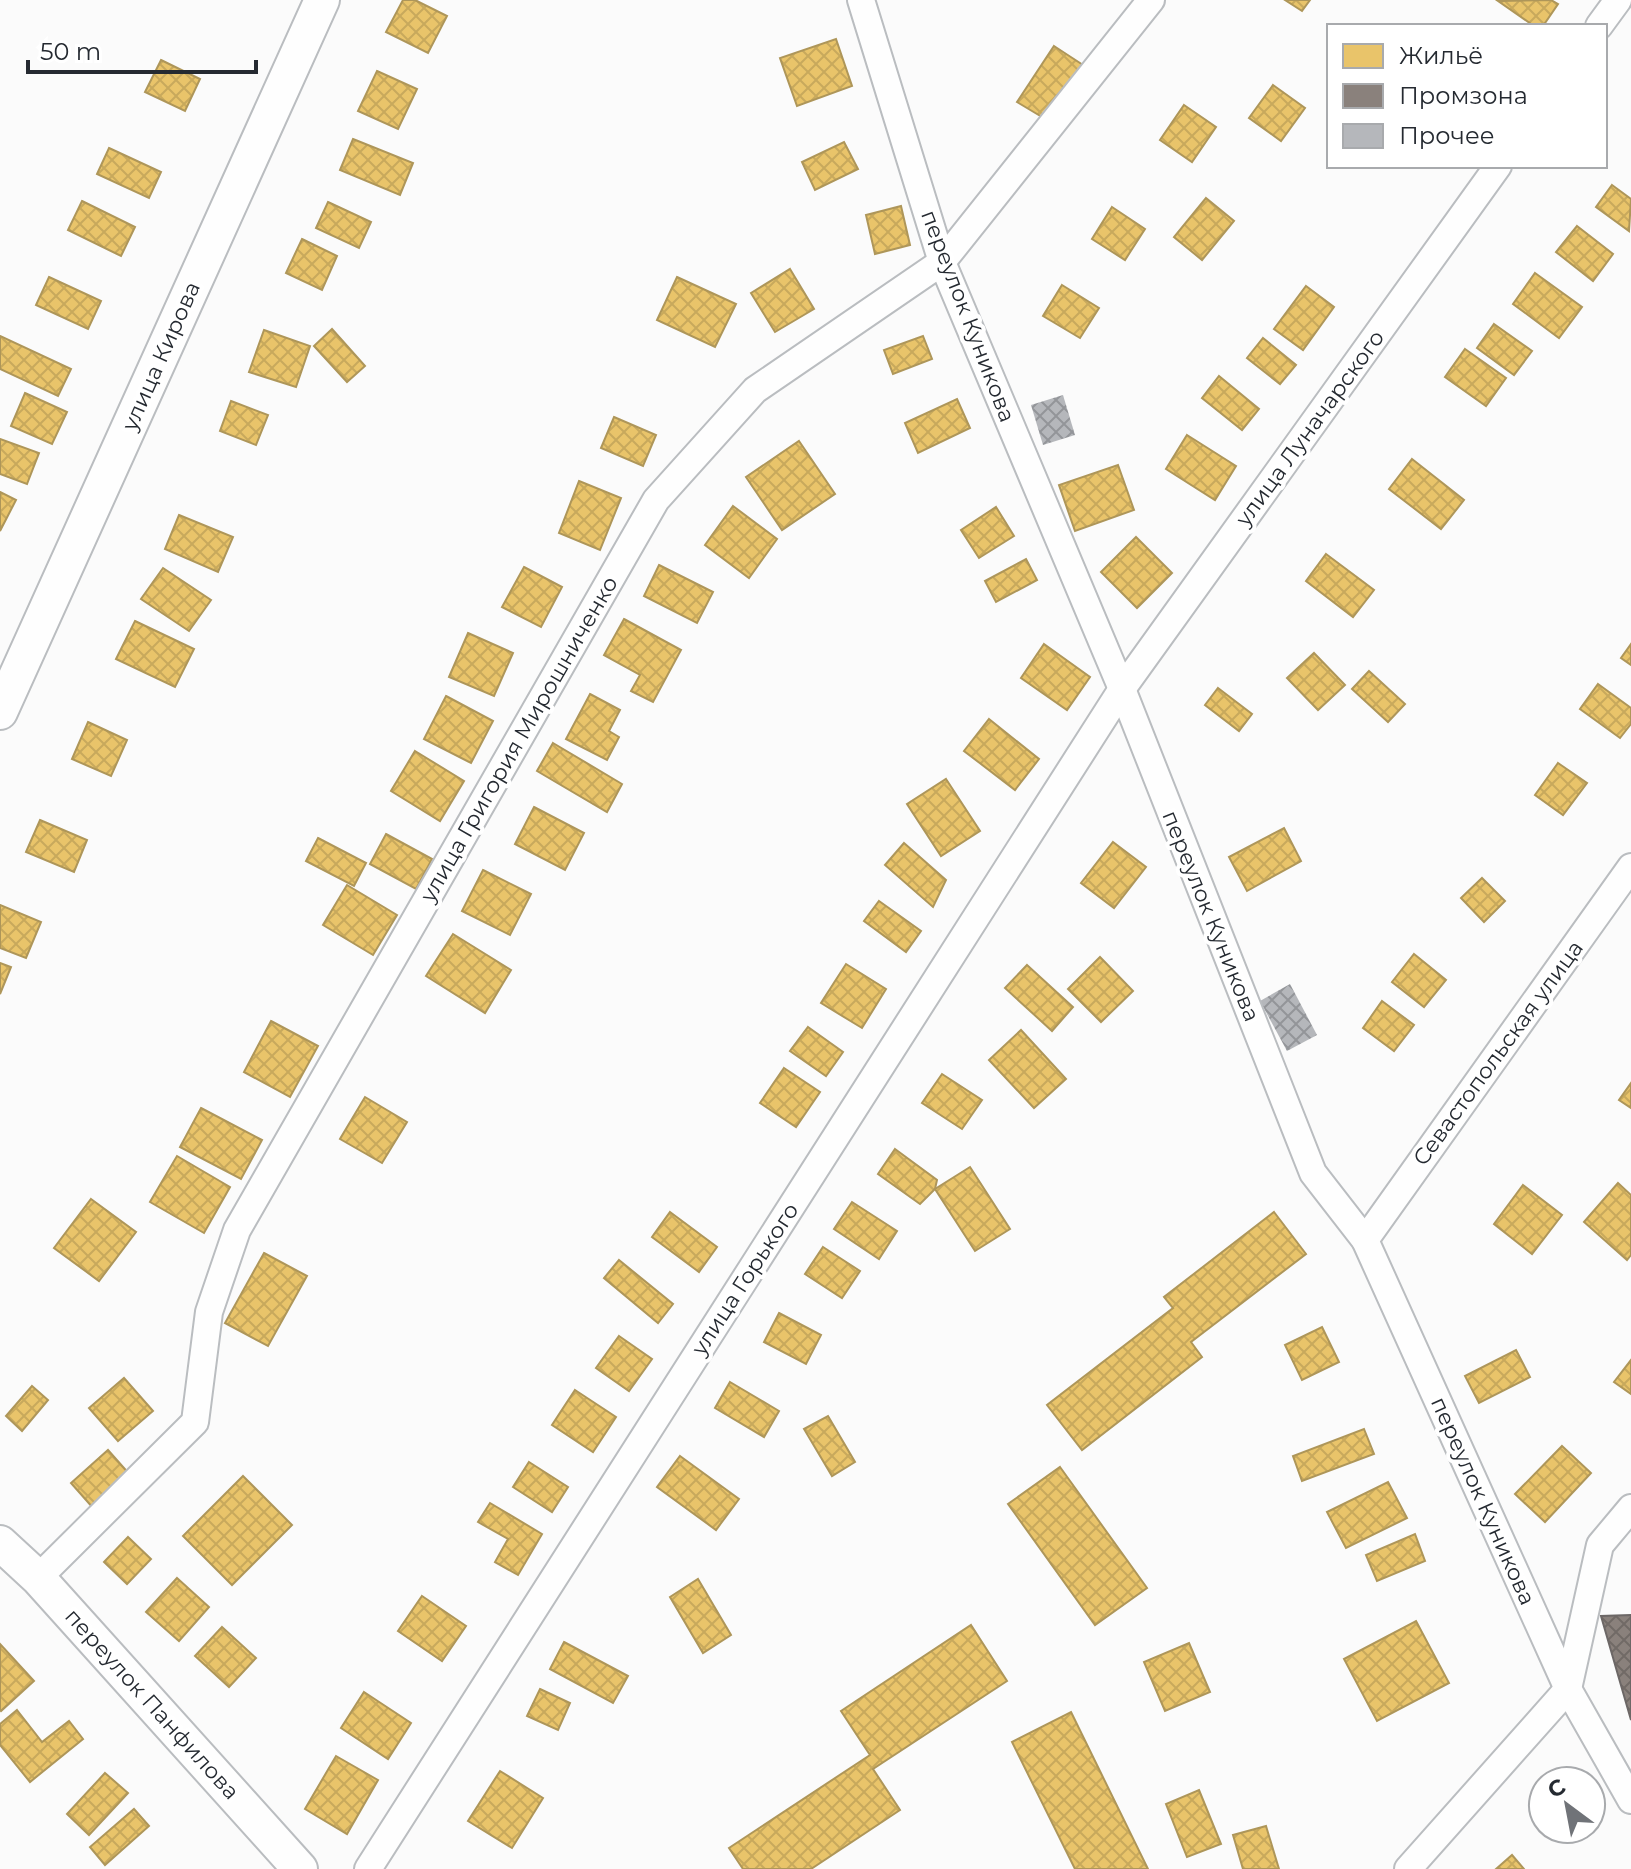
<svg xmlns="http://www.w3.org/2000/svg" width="1631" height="1869" viewBox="0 0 1631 1869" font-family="Montserrat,sans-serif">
	<defs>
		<pattern id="homes-cross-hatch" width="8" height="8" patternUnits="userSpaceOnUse" patternTransform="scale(2)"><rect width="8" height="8" fill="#e9c46a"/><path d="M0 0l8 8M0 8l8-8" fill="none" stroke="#c8a95c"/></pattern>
		<pattern id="industry-cross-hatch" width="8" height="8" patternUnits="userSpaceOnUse" patternTransform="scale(2)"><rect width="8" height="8" fill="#8a817c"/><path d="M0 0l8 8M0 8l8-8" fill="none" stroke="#716a66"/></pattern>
		<pattern id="building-cross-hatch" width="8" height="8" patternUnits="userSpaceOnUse" patternTransform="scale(2)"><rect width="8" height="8" fill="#b5b7bb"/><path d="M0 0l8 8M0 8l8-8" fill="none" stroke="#939599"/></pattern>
	</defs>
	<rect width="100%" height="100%" fill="#fbfbfb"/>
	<g fill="url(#homes-cross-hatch)" stroke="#ae9659" stroke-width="2">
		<path d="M403,0h12l32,16 -19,37 -42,-21z"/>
		<path d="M1285,0h25l-8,11z"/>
		<path d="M1551,0l7,4 -15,22h-9l-36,-25z"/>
		<path d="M836,39l16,47 -55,20 -17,-48z"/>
		<path d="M1054,46l29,19 -36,55 -30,-18z"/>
		<path d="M161,60l39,19 -15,32 -40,-19z"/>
		<path d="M377,71l40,18 -19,40 -40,-18z"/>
		<path d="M1273,85l32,23 -24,33 -32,-23z"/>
		<path d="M1184,105l32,22 -24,35 -32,-22z"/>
		<path d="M353,139l60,24 -13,32 -60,-25z"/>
		<path d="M844,142l14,27 -43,21 -13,-28z"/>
		<path d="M109,148l52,24 -12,26 -52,-24z"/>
		<path d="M1612,185l19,14 -2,32 -33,-24z"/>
		<path d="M1206,198l28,23 -32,39 -28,-23z"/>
		<path d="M82,201l53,26 -14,29 -53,-26z"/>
		<path d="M328,202l43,20 -12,26 -43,-20z"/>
		<path d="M901,206l9,39 -35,9 -9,-39z"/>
		<path d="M1112,207l33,22 -20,31 -33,-21z"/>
		<path d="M1577,226l36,28 -20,27 -37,-29z"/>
		<path d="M302,239l35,17 -15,34 -36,-17z"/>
		<path d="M790,269l24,40 -39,23 -24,-39z"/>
		<path d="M1535,273l47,34 -23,31 -46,-34z"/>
		<path d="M49,277l52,24 -13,28 -52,-24z"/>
		<path d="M677,277l59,27 -21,43 -58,-27z"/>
		<path d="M1062,285l37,23 -19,30 -37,-22z"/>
		<path d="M1306,286l28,21 -31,43 -29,-21z"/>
		<path d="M1494,324l38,27 -18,24 -37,-27z"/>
		<path d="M332,329l33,37 -18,16 -33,-36z"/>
		<path d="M264,330l46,16 -14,41 -47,-15z"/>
		<path d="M0,336l71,33 -13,27 -58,-27z"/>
		<path d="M923,336l9,23 -39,15 -9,-24z"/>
		<path d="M1263,338l33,27 -16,19 -33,-26z"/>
		<path d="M1465,349l41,29 -20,28 -41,-29z"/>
		<path d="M1219,376l40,33 -17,21 -40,-32z"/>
		<path d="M25,393l42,19 -15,32 -41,-18z"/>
		<path d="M957,399l13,29 -52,25 -13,-30z"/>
		<path d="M231,401l37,14 -12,30 -36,-14z"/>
		<path d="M614,417l42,18 -13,31 -42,-18z"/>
		<path d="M1187,435l49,31 -21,34 -49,-31z"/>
		<path d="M0,439l39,14 -12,31 -27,-10z"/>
		<path d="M799,441l36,53 -53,36 -36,-53z"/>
		<path d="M1412,459l52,41 -23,29 -52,-40z"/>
		<path d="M1118,465l16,45 -59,21 -16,-46z"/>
		<path d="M579,481l42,17 -21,52 -41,-17z"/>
		<path d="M0,492l16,8 -16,31z"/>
		<path d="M733,506l44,33 -28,39 -44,-33z"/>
		<path d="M996,507l18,29 -35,22 -18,-28z"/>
		<path d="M179,515l54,22 -15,35 -53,-23z"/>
		<path d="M1136,537l36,36 -35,35 -36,-36z"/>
		<path d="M1326,554l48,36 -21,27 -47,-36z"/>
		<path d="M1026,559l11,21 -41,22 -11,-21z"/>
		<path d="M659,565l54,27 -16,31 -53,-27z"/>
		<path d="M524,567l38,20 -21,40 -39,-20z"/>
		<path d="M163,568l48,32 -22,31 -48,-32z"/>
		<path d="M624,619l57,31 -28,52 -22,-11 9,-16 -36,-20z"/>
		<path d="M135,621l59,28 -19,38 -59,-28z"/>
		<path d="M468,633l45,20 -19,43 -45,-19z"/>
		<path d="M1044,644l46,33 -23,33 -46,-32z"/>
		<path d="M1631,644v21l-10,-7z"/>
		<path d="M1314,653l31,32 -27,25 -31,-32z"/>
		<path d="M1369,671l36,33 -17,18 -36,-33z"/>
		<path d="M1598,684l33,24v16l-11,14 -40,-29z"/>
		<path d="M1218,688l34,26 -13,17 -34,-26z"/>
		<path d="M590,694l30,16 -11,21 10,6 -12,23 -41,-21z"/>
		<path d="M446,696l47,25 -22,42 -47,-24z"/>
		<path d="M989,719l50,40 -24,31 -51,-39z"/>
		<path d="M88,722l39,18 -16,36 -39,-17z"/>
		<path d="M553,743l69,41 -15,28 -70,-41z"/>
		<path d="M415,751l49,30 -24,40 -49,-30z"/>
		<path d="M1558,763l29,20 -24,32 -28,-20z"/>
		<path d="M946,779l34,52 -39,25 -34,-52z"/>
		<path d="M534,807l50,26 -19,37 -50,-26z"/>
		<path d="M40,820l47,20 -13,32 -48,-20z"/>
		<path d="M1284,828l17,33 -54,30 -18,-34z"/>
		<path d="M386,834l46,25 -16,30 -46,-25z"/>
		<path d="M318,838l48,25 -12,23 -48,-25z"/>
		<path d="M1113,842l33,25 -32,41 -33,-25z"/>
		<path d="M904,843l42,37 -13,27 -48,-42z"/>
		<path d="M483,870l48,24 -21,41 -48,-24z"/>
		<path d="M1482,878l23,23 -21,21 -23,-24z"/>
		<path d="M347,885l50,30 -24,40 -50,-30z"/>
		<path d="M879,901l42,30 -15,21 -42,-31z"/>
		<path d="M0,905l41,17 -15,36 -26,-10z"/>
		<path d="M453,934l58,36 -26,43 -59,-37z"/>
		<path d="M1414,954l32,26 -22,27 -32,-25z"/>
		<path d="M1100,957l33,34 -32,31 -33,-33z"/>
		<path d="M0,963l11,4 -11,27z"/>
		<path d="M846,964l40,25 -24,39 -41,-25z"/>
		<path d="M1027,965l46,42 -21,24 -47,-43z"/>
		<path d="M1382,1001l32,24 -20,26 -31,-23z"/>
		<path d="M271,1021l47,25 -28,51 -46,-25z"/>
		<path d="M808,1027l35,25 -17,24 -36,-25z"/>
		<path d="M1021,1030l45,49 -32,29 -45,-48z"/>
		<path d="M784,1068l36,24 -24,35 -36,-24z"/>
		<path d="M942,1074l40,26 -20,29 -40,-26z"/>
		<path d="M1631,1083v25l-12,-8z"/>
		<path d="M365,1097l42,25 -25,41 -42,-24z"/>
		<path d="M201,1108l61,32 -21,39 -61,-32z"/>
		<path d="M895,1149l42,31 -2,9 -15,15 -42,-30z"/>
		<path d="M177,1156l53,31 -26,46 -54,-31z"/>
		<path d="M970,1167l40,62 -35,22 -40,-62z"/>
		<path d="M1618,1183l13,12v60l-4,5 -43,-38z"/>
		<path d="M1523,1185l39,30 -30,39 -38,-30z"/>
		<path d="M91,1199l45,33 -37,49 -45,-33z"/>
		<path d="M852,1202l45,29 -18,28 -45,-30z"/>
		<path d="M670,1212l47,35 -18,25 -47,-35z"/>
		<path d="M1274,1212l32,42 -115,88 11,15 -120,93 -35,-45 126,-97 -9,-11z"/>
		<path d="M823,1247l37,24 -18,27 -37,-24z"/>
		<path d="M264,1253l43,23 -39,70 -43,-23z"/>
		<path d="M619,1260l54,44 -15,19 -54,-45z"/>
		<path d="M779,1313l42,22 -15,29 -42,-22z"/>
		<path d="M1322,1327l17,35 -37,18 -17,-35z"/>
		<path d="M619,1336l33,23 -23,32 -33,-23z"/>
		<path d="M1516,1350l14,27 -51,26 -14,-27z"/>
		<path d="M1631,1360v34l-17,-12z"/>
		<path d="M124,1378l29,33 -35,30 -29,-33z"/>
		<path d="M730,1382l49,29 -15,26 -49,-29z"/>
		<path d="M32,1386l16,14 -26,31 -16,-15z"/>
		<path d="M575,1390l41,27 -23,35 -41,-27z"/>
		<path d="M828,1416l27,46 -23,14 -28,-47z"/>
		<path d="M1364,1429l10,25 -72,27 -9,-25z"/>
		<path d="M1562,1446l29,27 -46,49 -30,-28z"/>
		<path d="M108,1450l23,26 -37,33 -23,-26z"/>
		<path d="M680,1456l59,43 -23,31 -59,-43z"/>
		<path d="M529,1462l39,25 -16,25 -39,-25z"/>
		<path d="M1060,1467l87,121 -52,37 -87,-121z"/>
		<path d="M243,1476l49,49 -60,60 -49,-49z"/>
		<path d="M1388,1482l19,36 -61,30 -19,-36z"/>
		<path d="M490,1503l52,31 -24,41 -23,-13 13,-23 -30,-17z"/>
		<path d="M1415,1534l10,27 -48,20 -11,-26z"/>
		<path d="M128,1537l23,22 -24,25 -23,-22z"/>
		<path d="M177,1578l32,29 -30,34 -33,-29z"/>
		<path d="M698,1579l33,56 -28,18 -33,-56z"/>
		<path d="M422,1596l44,30 -24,35 -44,-30z"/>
		<path d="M1416,1621l33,62 -72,38 -33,-62z"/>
		<path d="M971,1625l36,56 -134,88 27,41 -89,59h-68l-14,-21 141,-93 -29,-44z"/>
		<path d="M222,1627l34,31 -27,29 -34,-31z"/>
		<path d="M564,1642l64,34 -15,27 -63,-34z"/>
		<path d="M1189,1643l21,49 -45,19 -21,-49z"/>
		<path d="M0,1644l34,37 -33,30 -1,-1z"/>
		<path d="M540,1689l30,14 -12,27 -31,-14z"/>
		<path d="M364,1692l47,31 -23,36 -47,-31z"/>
		<path d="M17,1710l25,32 27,-21 14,18 -53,43 -30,-37v-21z"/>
		<path d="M1071,1712l77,157h-73l-63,-127z"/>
		<path d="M336,1756l42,24 -31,54 -42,-25z"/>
		<path d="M500,1771l43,27 -31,50 -44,-27z"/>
		<path d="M105,1773l23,20 -39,42 -22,-21z"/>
		<path d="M1199,1790l22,54 -34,13 -21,-53z"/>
		<path d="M134,1809l15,17 -44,39 -15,-18z"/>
		<path d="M1266,1826l13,43h-36l-10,-34z"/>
		<path d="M1512,1855l12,14h-28z"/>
	</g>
	<path fill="url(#industry-cross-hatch)" stroke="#6c6766" stroke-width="2" d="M1631,1615v105l-30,-104z"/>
	<g fill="url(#building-cross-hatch)">
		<path d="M1063,395l12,40 -32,10 -12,-40z"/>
		<path d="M1290,984l27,51 -30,16 -27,-50z"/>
	</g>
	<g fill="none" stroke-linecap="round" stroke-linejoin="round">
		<g stroke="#babdc0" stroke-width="30">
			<g id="minor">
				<path d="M861,0l81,262 180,427 191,484 52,67 203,449 63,111"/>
				<path d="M1599,26l19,-26"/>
				<path d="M1365,1240l266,-373"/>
				<path d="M38,1578l157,-156 14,-110 28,-82 419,-730 99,-110 187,-128 209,-262"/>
				<path d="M368,1869l754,-1180 376,-523"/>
				<path d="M1408,1869l160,-180 32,-144 31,-37"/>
			</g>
		</g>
		<g stroke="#babdc0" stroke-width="38">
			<g id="tertiary">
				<path d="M0,712l322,-712"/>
				<path d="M0,1543l38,35 262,291"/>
			</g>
		</g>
		<use href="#minor" stroke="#fefefe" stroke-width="26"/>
		<use href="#tertiary" stroke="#fefefe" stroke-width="34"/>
	</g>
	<g text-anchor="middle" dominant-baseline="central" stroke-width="8" stroke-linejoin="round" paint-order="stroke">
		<g font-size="22" fill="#252a31" stroke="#fff">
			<text transform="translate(968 316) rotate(69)">переулок Куникова</text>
			<text transform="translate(161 356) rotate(-66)">улица Кирова</text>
			<text transform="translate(1310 428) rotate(-54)">улица Луначарского</text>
			<text transform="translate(519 739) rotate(-60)">улица Григория Мирошниченко</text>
			<text transform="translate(1211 916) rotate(68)">переулок Куникова</text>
			<text transform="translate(1498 1053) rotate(-54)">Севастопольская улица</text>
			<text transform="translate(745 1279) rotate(-57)">улица Горького</text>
			<text transform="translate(1483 1501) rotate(66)">переулок Куникова</text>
			<text transform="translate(152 1704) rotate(48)">переулок Панфилова</text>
		</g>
	</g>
	<rect x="1327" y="24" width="280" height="144" fill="#ffffff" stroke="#a8aaad" stroke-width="2"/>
	<rect x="1343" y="44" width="40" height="24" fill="#e9c46a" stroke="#a8aaad" stroke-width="2"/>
	<text x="1399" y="64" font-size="24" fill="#252a31">Жильё</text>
	<rect x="1343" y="84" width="40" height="24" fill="#8a817c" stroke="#a8aaad" stroke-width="2"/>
	<text x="1399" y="104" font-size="24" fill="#252a31">Промзона</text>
	<rect x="1343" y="124" width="40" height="24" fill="#b5b7bb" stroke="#a8aaad" stroke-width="2"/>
	<text x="1399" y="144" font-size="24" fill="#252a31">Прочее</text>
	<g transform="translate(1567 1805) rotate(328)"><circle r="38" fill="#ffffff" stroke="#a8aaad" stroke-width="2"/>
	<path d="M0-6L14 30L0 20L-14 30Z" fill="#707378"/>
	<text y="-12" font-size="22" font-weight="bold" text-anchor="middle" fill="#252a31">С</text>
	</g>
	<path d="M28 60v12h228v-12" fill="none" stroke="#252a31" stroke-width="4"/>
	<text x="40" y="60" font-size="24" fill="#252a31" stroke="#ffffff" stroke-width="6" paint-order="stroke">50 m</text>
</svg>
